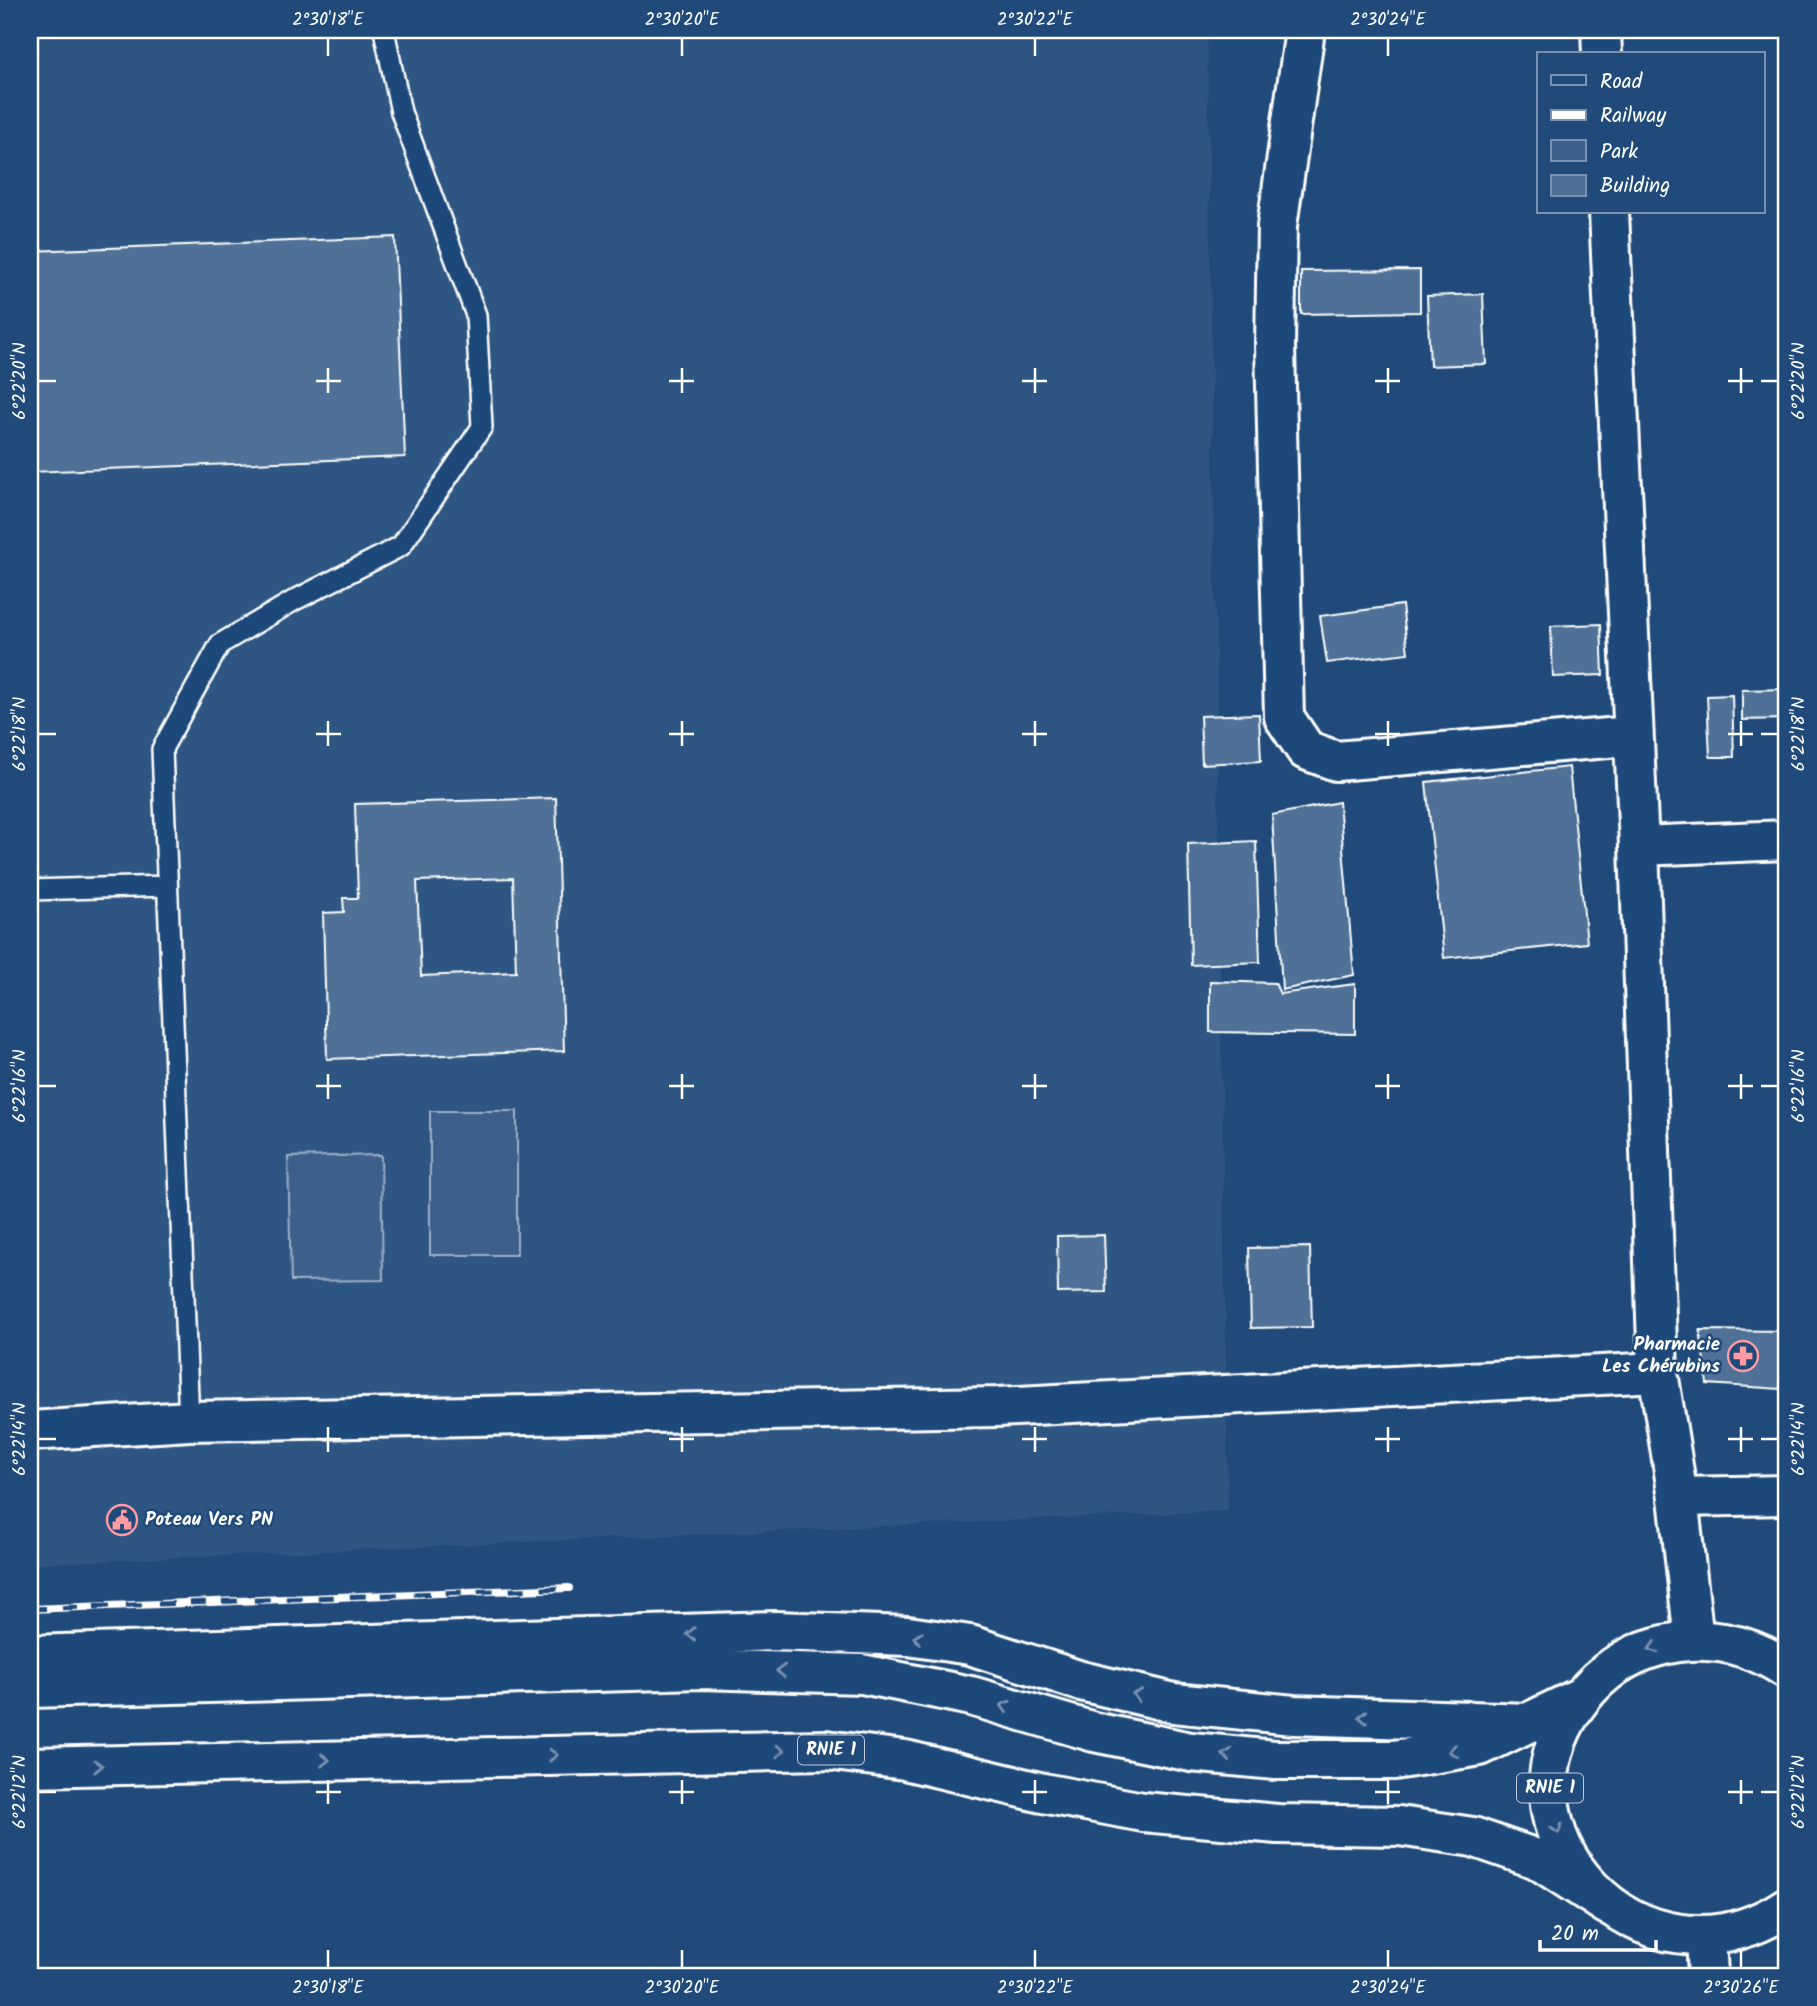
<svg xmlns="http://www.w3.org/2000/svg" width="1817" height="2006" viewBox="0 0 1817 2006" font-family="Kalam,sans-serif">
	<rect width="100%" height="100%" fill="#1f4a7a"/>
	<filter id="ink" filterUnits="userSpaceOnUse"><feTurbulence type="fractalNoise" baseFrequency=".0143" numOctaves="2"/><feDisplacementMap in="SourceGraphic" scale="14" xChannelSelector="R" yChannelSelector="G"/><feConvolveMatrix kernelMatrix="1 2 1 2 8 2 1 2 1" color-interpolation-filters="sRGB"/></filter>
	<g filter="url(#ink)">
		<path fill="#2e5683" d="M30,30h1177l21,1481 -1198,53z"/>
		<g fill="#3c618b" stroke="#9eb0c5" stroke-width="2">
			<rect x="430" y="1111" width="87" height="144"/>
			<path d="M381,1155l2,125 -92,1 -3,-124z"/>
		</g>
		<g fill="#507197" stroke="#fff" stroke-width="2" fill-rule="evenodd">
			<path d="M395,237l10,220 -375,15v-221z"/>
			<path d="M1420,270v42l-119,2v-43z"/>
			<path d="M1483,294l3,70 -56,2 -3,-70z"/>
			<path d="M1402,605l6,48 -81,10 -7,-47z"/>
			<path d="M1601,624l2,51 -50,2 -2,-51z"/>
			<path d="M1787,689v30l-45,1v-30z"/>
			<path d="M1732,695l2,62h-24l-3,-61z"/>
			<path d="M1259,714l2,47 -59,3 -2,-48z"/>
			<path d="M1569,767l18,176 -143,15 -18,-176z"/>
			<path d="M556,798l8,253 -237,8 -4,-146 21,-1 -1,-14h15l-3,-94zM513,878l3,94 -95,4 -4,-95z"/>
			<path d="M1339,802l15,173 -72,15 -10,-175z"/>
			<path d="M1256,841l4,121 -69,3 -3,-121z"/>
			<path d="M1210,981l65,2 5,11 75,-10v50l-145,-2z"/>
			<path d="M1104,1235l2,57 -48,1 -1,-57z"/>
			<path d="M1310,1247l2,80 -61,1 -2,-80z"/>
			<path d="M1700,1330l83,1 -3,58 -73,-5z"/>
		</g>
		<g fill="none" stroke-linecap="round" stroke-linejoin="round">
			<g stroke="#fff" stroke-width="24">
				<g id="service">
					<path d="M30,890l137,-4"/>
					<path d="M189,1421l-27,-672 58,-105 75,-44 106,-54 81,-119 -6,-112 -75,-203 -17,-82"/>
				</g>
			</g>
			<g stroke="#fff" stroke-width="44">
				<g id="minor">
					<path d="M1305,30l-28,196 -2,120 9,371 22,33 30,11 296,-25"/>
					<path d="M1601,30l1,24"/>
					<path d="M1609,212l30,634 19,526 20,125 16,143"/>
					<path d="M1639,846l148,-6"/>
					<path d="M30,1431l159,-10 808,-14 661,-35"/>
					<path d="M1678,1497l109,-2"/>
					<path d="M30,1655l746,-24 132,5 62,9 111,36 93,22 120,12 235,8"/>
					<path d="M1706,1936l2,40"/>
				</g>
			</g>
			<g stroke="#fff" stroke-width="44">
				<g id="trunk">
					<path d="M1787,1669c-40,-27 -85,-35 -131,-22 -29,8 -55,26 -74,50 -105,131 59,307 205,210"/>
					<path d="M30,1688l671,-19 161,5 109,22 123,36 97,20 84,8h119l86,-14 103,-50"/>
					<path d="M30,1767l796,-17 79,10 138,33 100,19 135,12 121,2 74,11 64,22 71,46"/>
				</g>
			</g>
			<use href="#service" stroke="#1f4a7a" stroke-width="19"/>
			<use href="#minor" stroke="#1f4a7a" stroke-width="38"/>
			<use href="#trunk" stroke="#1f4a7a" stroke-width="38"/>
			<g stroke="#fff" stroke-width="8">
				<path id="rail" d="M30,1609l539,-21"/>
			</g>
			<use href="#rail" stroke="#1f4a7a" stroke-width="5" stroke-dasharray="16" stroke-linecap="butt"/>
		</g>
		<defs><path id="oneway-chevron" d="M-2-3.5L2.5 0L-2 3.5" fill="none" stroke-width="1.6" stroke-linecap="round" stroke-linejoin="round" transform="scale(1.75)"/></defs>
		<g stroke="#7992af">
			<use href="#oneway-chevron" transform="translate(691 1634) rotate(178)"/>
			<use href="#oneway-chevron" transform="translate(918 1638) rotate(-172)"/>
			<use href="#oneway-chevron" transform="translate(1653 1648) rotate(163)"/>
			<use href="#oneway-chevron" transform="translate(781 1671) rotate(-178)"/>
			<use href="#oneway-chevron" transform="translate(1137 1695) rotate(-167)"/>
			<use href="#oneway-chevron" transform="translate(1005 1706) rotate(-163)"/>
			<use href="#oneway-chevron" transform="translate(1363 1717) rotate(-179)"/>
			<use href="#oneway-chevron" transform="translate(780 1751) rotate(-1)"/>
			<use href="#oneway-chevron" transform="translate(1453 1751) rotate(171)"/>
			<use href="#oneway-chevron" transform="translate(553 1755) rotate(-1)"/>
			<use href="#oneway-chevron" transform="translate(1227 1755) rotate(-174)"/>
			<use href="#oneway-chevron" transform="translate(325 1760) rotate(-1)"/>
			<use href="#oneway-chevron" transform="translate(98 1766) rotate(-1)"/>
			<use href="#oneway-chevron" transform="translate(1557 1829) rotate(73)"/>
		</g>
	</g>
	<path fill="none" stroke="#fff" stroke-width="2.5" d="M328,38v18M682,38v18M1035,38v18M1388,38v18M328,368v25M682,368v25M1035,368v25M1388,368v25M1741,368v25M38,381h18M316,381h25M669,381h25M1022,381h25M1375,381h25M1728,381h25M1761,381h17M328,721v25M682,721v25M1035,721v25M1388,721v25M1741,721v25M38,734h18M316,734h25M669,734h25M1022,734h25M1375,734h25M1728,734h25M1761,734h17M328,1074v25M682,1074v25M1035,1074v25M1388,1074v25M1741,1074v25M38,1086h18M316,1086h25M669,1086h25M1022,1086h25M1375,1086h25M1728,1086h25M1761,1086h17M328,1427v25M682,1427v25M1035,1427v25M1388,1427v25M1741,1427v25M38,1439h18M316,1439h25M669,1439h25M1022,1439h25M1375,1439h25M1728,1439h25M1761,1439h17M328,1780v24M682,1780v24M1035,1780v24M1388,1780v24M1741,1780v24M38,1792h18M316,1792h25M669,1792h25M1022,1792h25M1375,1792h25M1728,1792h25M1761,1792h17M328,1950v18M682,1950v18M1035,1950v18M1388,1950v18M1741,1950v18"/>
	<defs>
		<g id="pharmacy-ring" transform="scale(1.575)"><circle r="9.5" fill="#1f4a7a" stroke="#ff9aa2" stroke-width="1.5"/><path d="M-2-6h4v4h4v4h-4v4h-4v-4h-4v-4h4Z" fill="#ff9aa2"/></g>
		<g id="civic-ring" transform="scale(1.575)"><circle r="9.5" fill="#1f4a7a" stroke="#ff9aa2" stroke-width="1.5"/><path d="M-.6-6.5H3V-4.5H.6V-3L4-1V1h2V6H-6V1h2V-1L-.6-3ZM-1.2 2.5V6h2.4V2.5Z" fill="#ff9aa2"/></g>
	</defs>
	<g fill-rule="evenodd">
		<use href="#pharmacy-ring" x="1743" y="1356"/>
		<use href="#civic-ring" x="122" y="1520"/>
	</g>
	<g text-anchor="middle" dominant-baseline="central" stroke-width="5" stroke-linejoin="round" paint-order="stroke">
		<g fill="#1f4a7a" stroke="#bcc9d7" stroke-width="2">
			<rect x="798" y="1735.5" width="66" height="29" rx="5"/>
			<rect x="1517" y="1773.5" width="66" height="29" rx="5"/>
		</g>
		<g font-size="18" font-weight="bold" fill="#fff">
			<text x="831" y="1750">RNIE 1</text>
			<text x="1550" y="1788">RNIE 1</text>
		</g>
		<g font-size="19" font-weight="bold" fill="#fff" stroke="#1f4a7a" text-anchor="end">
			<text x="1720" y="1345">Pharmacie<tspan x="1720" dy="22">Les Chérubins</tspan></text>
			<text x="145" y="1520" text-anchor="start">Poteau Vers PN</text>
		</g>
	</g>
	<rect width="1817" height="2006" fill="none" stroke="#1f4a7a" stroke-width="77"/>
	<rect x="1537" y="52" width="228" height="161" fill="#1f4a7a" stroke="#7992af" stroke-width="2"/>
	<rect x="1551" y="75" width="35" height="10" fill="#1f4a7a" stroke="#7992af" stroke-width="2"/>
	<text x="1600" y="88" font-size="21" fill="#ffffff">Road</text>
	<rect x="1551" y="110" width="35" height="10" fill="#ffffff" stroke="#7992af" stroke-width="2"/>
	<text x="1600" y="122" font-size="21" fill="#ffffff">Railway</text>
	<rect x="1551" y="140" width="35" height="21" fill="#3c618b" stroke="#7992af" stroke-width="2"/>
	<text x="1600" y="158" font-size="21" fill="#ffffff">Park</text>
	<rect x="1551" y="175" width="35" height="21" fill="#507197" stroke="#7992af" stroke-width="2"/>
	<text x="1600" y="192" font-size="21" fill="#ffffff">Building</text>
	<path d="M1540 1940v10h116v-10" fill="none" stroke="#ffffff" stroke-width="3.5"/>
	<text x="1551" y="1940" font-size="21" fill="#ffffff" stroke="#1f4a7a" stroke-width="5" paint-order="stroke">20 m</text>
	<rect x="38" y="38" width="1740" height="1930" fill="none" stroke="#fff" stroke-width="2.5"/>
	<g font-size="18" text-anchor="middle" fill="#fff">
		<text x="328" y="25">2°30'18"E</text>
		<text x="682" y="25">2°30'20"E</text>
		<text x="1035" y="25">2°30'22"E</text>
		<text x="1388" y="25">2°30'24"E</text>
		<text transform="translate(19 381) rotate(-90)" y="6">6°22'20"N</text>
		<text transform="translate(1798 381) rotate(-90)" y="6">6°22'20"N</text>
		<text transform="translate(19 734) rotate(-90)" y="6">6°22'18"N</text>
		<text transform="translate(1798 734) rotate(-90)" y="6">6°22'18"N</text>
		<text transform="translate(19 1086) rotate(-90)" y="6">6°22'16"N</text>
		<text transform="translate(1798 1086) rotate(-90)" y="6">6°22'16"N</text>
		<text transform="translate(19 1439) rotate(-90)" y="6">6°22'14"N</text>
		<text transform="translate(1798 1439) rotate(-90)" y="6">6°22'14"N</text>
		<text transform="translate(19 1792) rotate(-90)" y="6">6°22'12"N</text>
		<text transform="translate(1798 1792) rotate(-90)" y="6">6°22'12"N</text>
		<text x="328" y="1993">2°30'18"E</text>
		<text x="682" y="1993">2°30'20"E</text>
		<text x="1035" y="1993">2°30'22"E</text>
		<text x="1388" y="1993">2°30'24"E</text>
		<text x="1741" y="1993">2°30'26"E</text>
	</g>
</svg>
